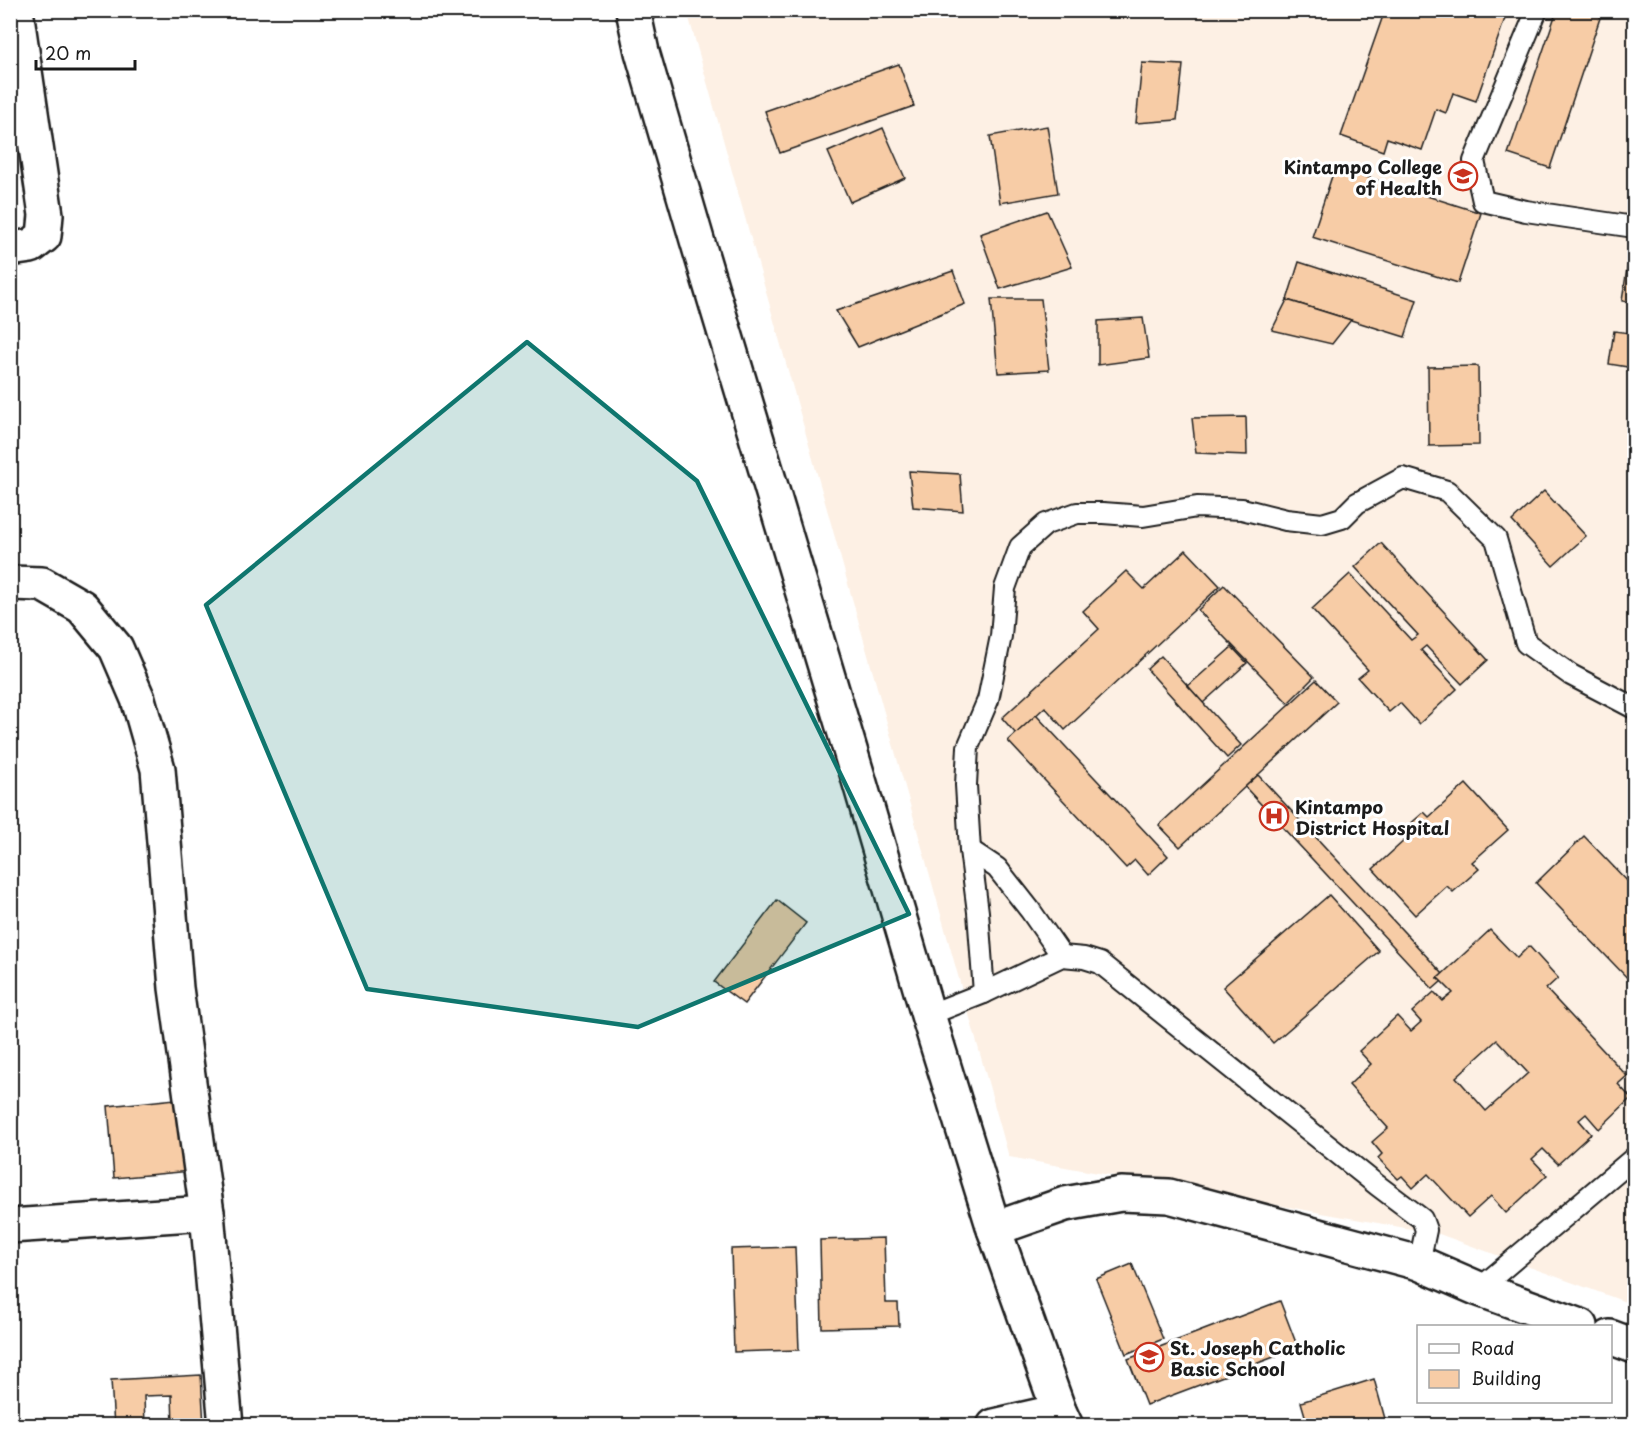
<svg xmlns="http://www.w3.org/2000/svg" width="1645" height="1436" viewBox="0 0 1645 1436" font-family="'Playpen Sans',sans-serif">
	<rect width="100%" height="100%" fill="#fff"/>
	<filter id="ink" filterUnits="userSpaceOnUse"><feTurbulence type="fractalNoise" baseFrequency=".0167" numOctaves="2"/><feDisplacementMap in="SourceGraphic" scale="12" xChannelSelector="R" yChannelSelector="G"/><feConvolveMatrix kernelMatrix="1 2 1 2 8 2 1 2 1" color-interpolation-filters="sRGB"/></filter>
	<g filter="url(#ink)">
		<path fill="#fdf0e4" d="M687,11h947v1294l-195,-71 -430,-77z"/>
		<g fill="#f7cca6" stroke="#1c1c1c" stroke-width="1.5" fill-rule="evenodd">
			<path d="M1385,10h123l-32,91 -23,-8 -7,20 -10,-4 -14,41 -35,-12 -4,13 -42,-15z"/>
			<path d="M1557,10l45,2 -52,156 -42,-14z"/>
			<path d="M1142,63l41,2 -6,55 -41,3z"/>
			<path d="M899,64l15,42 -134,47 -15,-42z"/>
			<path d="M1047,126l11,67 -58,10 -10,-67z"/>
			<path d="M883,128l22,50 -55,24 -22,-50z"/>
			<path d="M1335,167l146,46 -23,70 -146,-46z"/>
			<path d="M1047,211l25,56 -72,22 -20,-55z"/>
			<path d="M1630,250l4,1v117l-25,-4 5,-33 16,2 4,-30 -12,-2z"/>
			<path d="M1299,262l118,38 -12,37 -118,-37z"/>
			<path d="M953,271l12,33 -107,43 -22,-36z"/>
			<path d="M991,299h50l8,71 -51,3z"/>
			<path d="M1287,300l64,20 -19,24 -60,-14z"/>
			<path d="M1143,318l6,40 -51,7v-44z"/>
			<path d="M1478,366l1,79 -50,1 -1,-79z"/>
			<path d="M1246,417l1,38 -51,-2 -4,-35z"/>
			<path d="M909,471l51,3 3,37 -50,-4z"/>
			<path d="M1544,491l42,45 -33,30 -41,-45z"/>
			<path d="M1381,543l107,117 -26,24 -36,-38 -5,4 36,39 -38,35 -19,-21 -11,9 -31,-34 10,-8 -56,-61 38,-35 61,66 7,-5 -63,-68z"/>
			<path d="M1186,550l34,36 -155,144 -20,-23 -29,27 -14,-16 97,-89 -16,-18 43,-40 18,18z"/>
			<path d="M1224,585l90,92 -26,26 -90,-93z"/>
			<path d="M1232,647l15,16 -44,40 -15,-17z"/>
			<path d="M1161,656l80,89 -14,13 -80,-89z"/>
			<path d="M1316,680l21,22 -157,145 -21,-22z"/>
			<path d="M1036,715l132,141 -20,19 -13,-15 -9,8 -118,-127z"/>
			<path d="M1258,775l185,199 -5,4 4,3 -9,8 -188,-202z"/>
			<path d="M1466,784l42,46 -36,32 7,7 -26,23 -6,-6 -32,29 -42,-46 33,-30 -6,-6 24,-21 5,5z"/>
			<path d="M1584,836l50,52v97l-98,-102z"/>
			<path d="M1329,895l50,56 -106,92 -50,-56z"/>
			<path d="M777,900l29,23 -62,81 -30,-22z"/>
			<path d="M1490,930l27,28 12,-12 29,32 -12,11 81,87 -9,8 13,14 -32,31 -13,-15 -7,6 12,14 -33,30 -15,-15 -11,10 15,16 -41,38 -15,-17 -23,21 -40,-43 -15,14 -11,-12 -4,3 -20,-21 4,-4 -10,-12 16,-14 -39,-43 22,-21 -12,-13 38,-35 14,15 10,-9 -9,-10 22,-20 9,9 10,-8 -15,-15zM1497,1040l31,33 -42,38 -30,-34z"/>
			<path d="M185,1098l6,73 -77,7 -6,-72z"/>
			<path d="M884,1238l2,65h12l1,23 -77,2 -2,-88z"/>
			<path d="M795,1247l4,103 -65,2 -3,-103z"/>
			<path d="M1132,1264l31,75 -37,15 -30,-75z"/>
			<path d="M1280,1301l18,47 -152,57 -18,-46z"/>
			<path d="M201,1375l3,51h-31l-1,-31 -28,1 1,30h-31l-3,-46z"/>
			<path d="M1374,1379l13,47h-79l-7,-24z"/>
		</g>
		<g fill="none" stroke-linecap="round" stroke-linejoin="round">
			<g stroke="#1c1c1c" stroke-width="24">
				<g id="service">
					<path d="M1537,10l-63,151 9,40 43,10 108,16"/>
					<path d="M970,850l27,18 33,42 32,46"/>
					<path d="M984,993l-6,-81 -8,-62 -4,-65 2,-38 20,-47 13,-64 4,-48 15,-41 26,-23 31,-11h26l40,3 54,-9 45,2 44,11 36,4 20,-6 15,-15 46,-25 44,13 49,48 30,104 45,32 63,33"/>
					<path d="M928,1015l56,-22 78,-37 22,2 16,5 277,222 45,34 4,11 -7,33"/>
					<path d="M1479,1289l155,-131"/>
				</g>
			</g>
			<g stroke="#1c1c1c" stroke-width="38">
				<g id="minor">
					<path d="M633,10l9,42 55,188 162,540 69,235 66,214 65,182 7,15"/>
					<path d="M10,249l21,-3 13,-10 2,-21 -30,-205"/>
					<path d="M10,583l32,1 40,23 34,41 22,51 20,70 18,219 31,225 19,213"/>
					<path d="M10,1226l197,-13"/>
					<path d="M994,1229l71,-25 56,-10 48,2 250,67 60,26 102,37"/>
					<path d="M1610,1337l24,9"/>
					<path d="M994,1426l65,-15"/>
				</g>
			</g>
			<use href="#service" stroke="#fff" stroke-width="20"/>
			<use href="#minor" stroke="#fff" stroke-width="33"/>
		</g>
	</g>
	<path fill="#0f766e" fill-opacity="0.2" stroke="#0f766e" stroke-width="4.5" stroke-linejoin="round" d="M527,342l170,139 212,433 -271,113 -271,-38 -161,-384z"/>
	<defs>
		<g id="school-ring" transform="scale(1.5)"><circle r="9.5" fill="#fff" stroke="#c8321e" stroke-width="1.5"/><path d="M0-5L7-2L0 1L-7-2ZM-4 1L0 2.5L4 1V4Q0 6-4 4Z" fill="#c8321e"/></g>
		<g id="hospital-ring" transform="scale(1.5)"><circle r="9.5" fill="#fff" stroke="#c8321e" stroke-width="1.5"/><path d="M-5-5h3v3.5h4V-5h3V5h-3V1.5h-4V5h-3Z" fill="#c8321e"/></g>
	</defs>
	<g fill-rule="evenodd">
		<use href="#school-ring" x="1463" y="176"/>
		<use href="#hospital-ring" x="1274" y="816"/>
		<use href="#school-ring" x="1149" y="1357"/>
	</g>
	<g text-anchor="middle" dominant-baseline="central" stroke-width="6" stroke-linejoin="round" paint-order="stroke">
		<g font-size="18" font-weight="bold" fill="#1c1c1c" stroke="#fff" text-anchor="start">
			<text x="1442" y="166" text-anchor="end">Kintampo College<tspan x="1442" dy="21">of Health</tspan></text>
			<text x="1295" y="806">Kintampo<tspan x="1295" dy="21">District Hospital</tspan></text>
			<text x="1170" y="1347">St. Joseph Catholic<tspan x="1170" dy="21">Basic School</tspan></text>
		</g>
	</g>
	<rect width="1645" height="1436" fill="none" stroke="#fff" stroke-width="36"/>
	<rect x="18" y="18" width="1609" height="1400" fill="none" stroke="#1c1c1c" stroke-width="2" filter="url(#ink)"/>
	<rect x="1417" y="1325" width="195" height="78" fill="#ffffff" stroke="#a4a4a4" stroke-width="1.5"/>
	<rect x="1429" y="1344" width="30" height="9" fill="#ffffff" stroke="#a4a4a4" stroke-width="1.5"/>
	<text x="1471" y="1355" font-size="18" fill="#1c1c1c">Road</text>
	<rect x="1429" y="1370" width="30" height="18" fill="#f7cca6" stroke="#a4a4a4" stroke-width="1.5"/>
	<text x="1471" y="1385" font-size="18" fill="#1c1c1c">Building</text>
	<path d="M36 60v9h99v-9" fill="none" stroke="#1c1c1c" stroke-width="3"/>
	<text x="45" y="60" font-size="18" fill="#1c1c1c" stroke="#ffffff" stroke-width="4.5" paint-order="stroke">20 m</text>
</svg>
